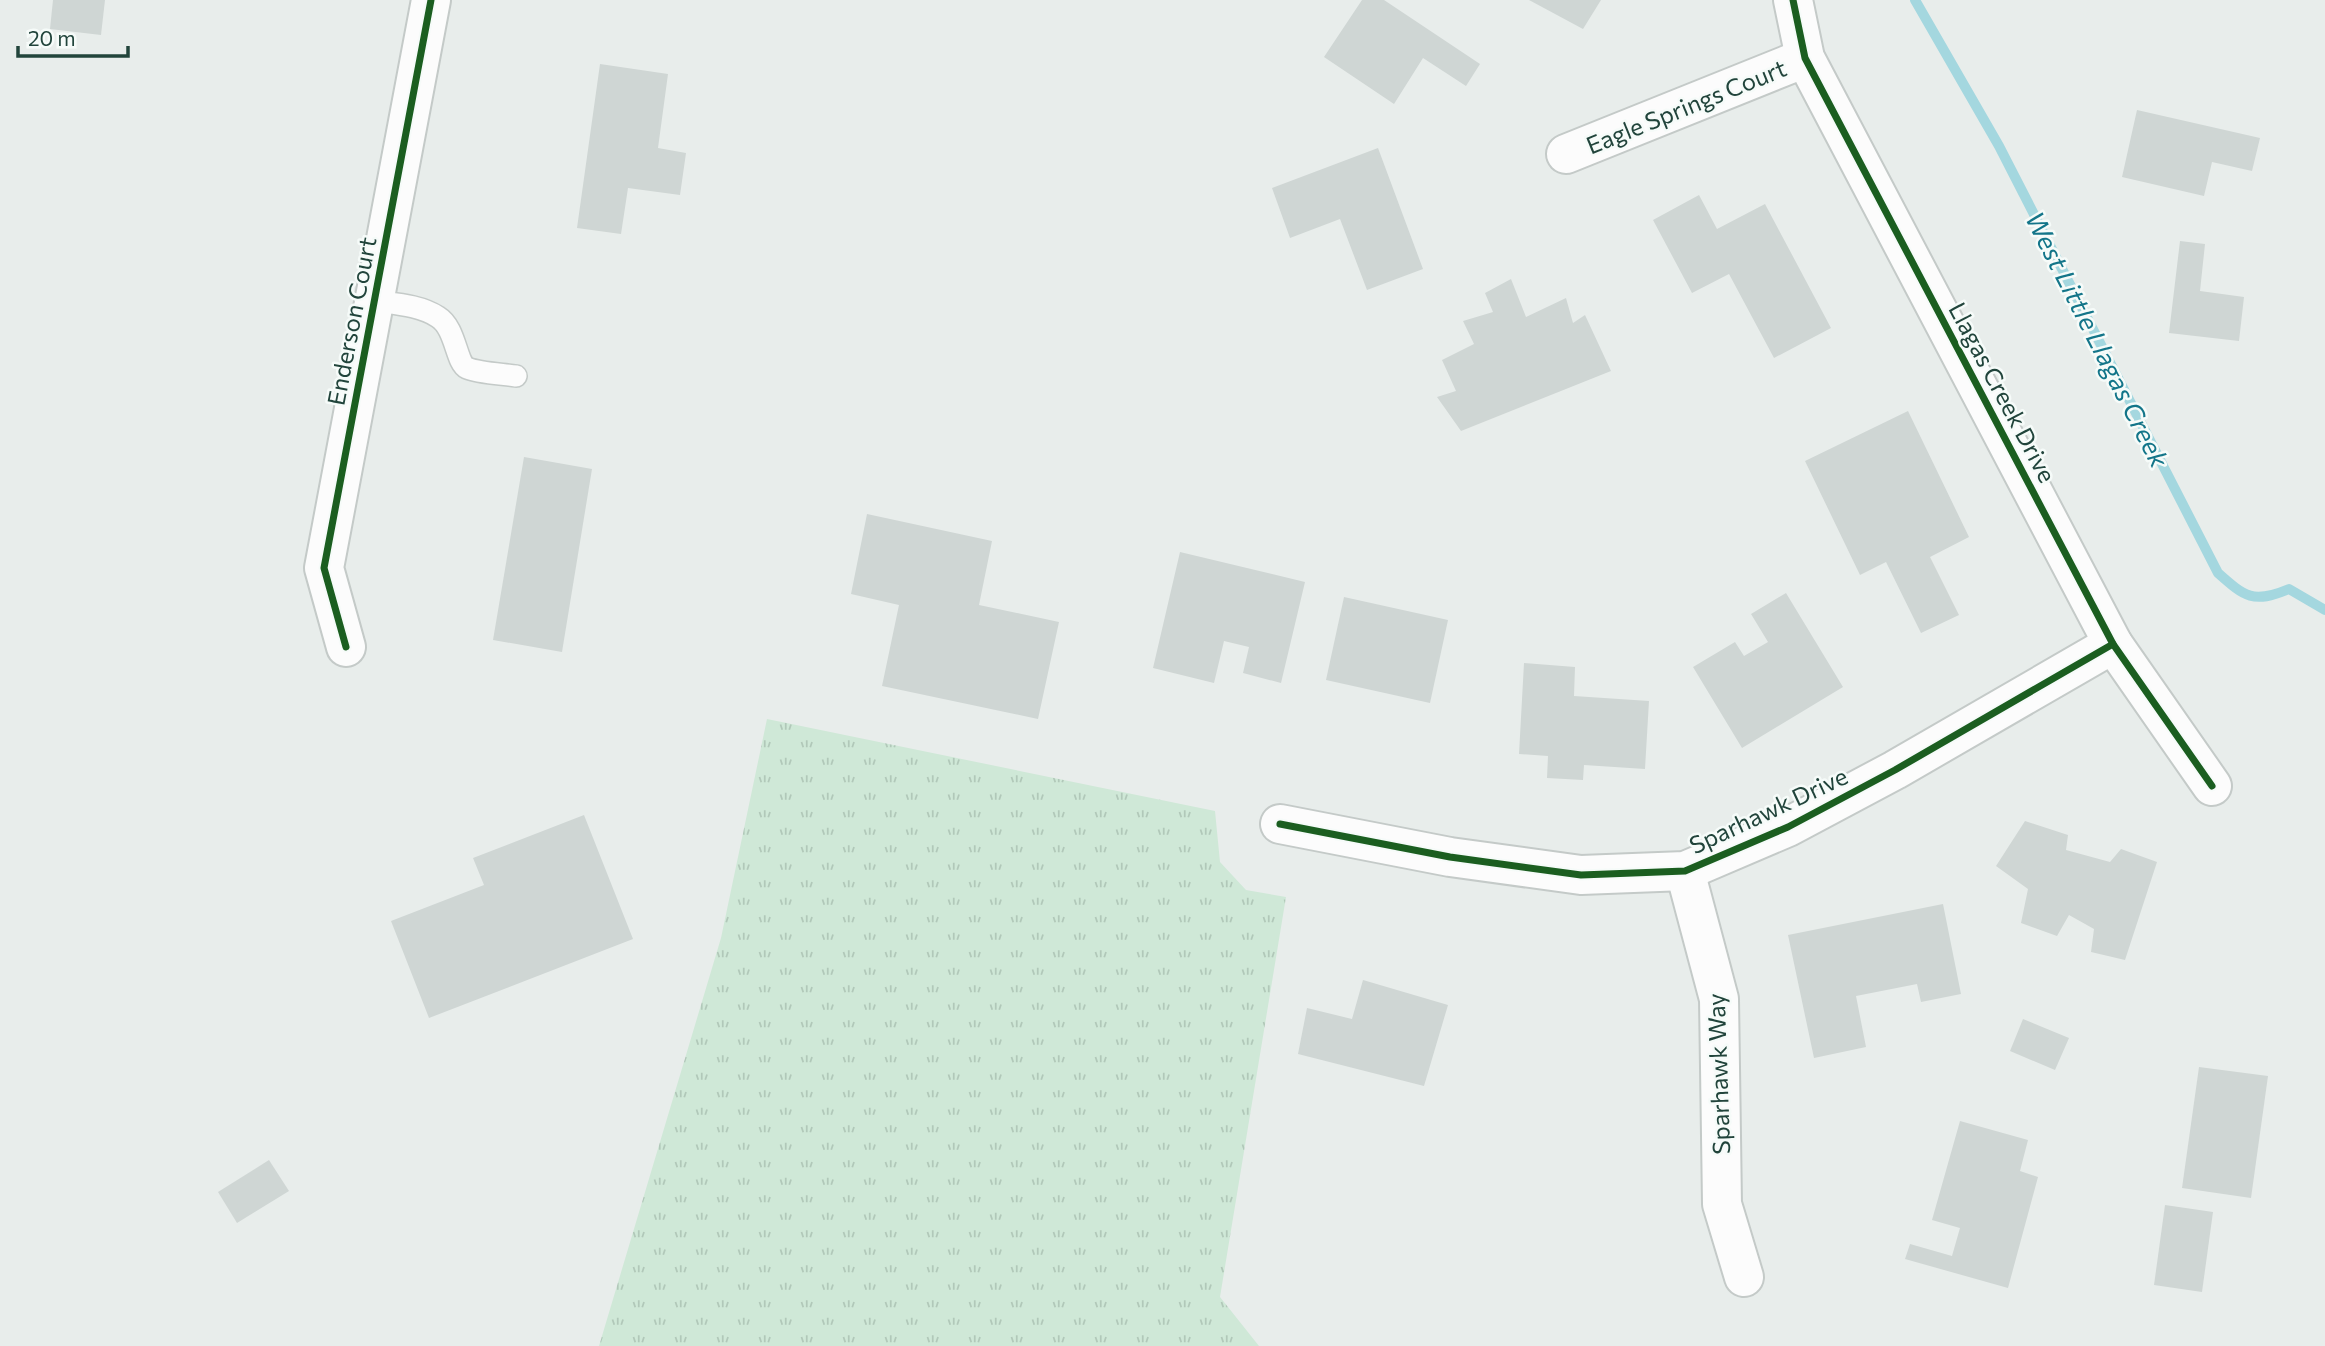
<svg xmlns="http://www.w3.org/2000/svg" width="2325" height="1346" viewBox="0 0 2325 1346" font-family="Commissioner,sans-serif">
	<defs>
		<pattern id="grass-tufts" width="24" height="20" patternUnits="userSpaceOnUse" patternTransform="scale(1.75)"><rect width="24" height="20" fill="#cfe8d7"/><path d="M3 7l-1-3M5 7V3M7 7l1-3M15 17l-1-3M17 17v-4M19 17l1-3" fill="none" stroke="#b1c8b9"/></pattern>
	</defs>
	<rect width="100%" height="100%" fill="#e8edeb"/>
	<path fill="url(#grass-tufts)" d="M767,719l448,92 5,51 26,28 40,7 -66,400 39,49h-660l122,-408z"/>
	<g fill="none" stroke-linecap="round" stroke-linejoin="round">
		<path stroke="#a4d7df" stroke-width="10" d="M1915,0l84,146 219,427c27,24 35,31 71,16l36,21"/>
	</g>
	<g fill="#cfd6d4">
		<path d="M53,0h52l-4,35 -51,-6z"/>
		<path d="M1362,0h22l96,64 -14,22 -43,-28 -29,46 -70,-47z"/>
		<path d="M1529,0h72l-18,29z"/>
		<path d="M600,64l68,10 -10,74 28,5 -6,42 -52,-7 -7,46 -44,-6z"/>
		<path d="M2137,110l123,28 -8,33 -40,-9 -8,34 -82,-19z"/>
		<path d="M1378,148l45,121 -56,21 -27,-71 -50,19 -18,-50z"/>
		<path d="M1699,195l18,34 48,-25 66,124 -57,30 -45,-84 -37,19 -39,-73z"/>
		<path d="M2180,241l25,3 -5,47 44,6 -5,44 -70,-8z"/>
		<path d="M1511,279l15,38 40,-19 7,25 12,-8 26,56 -150,60 -24,-34 19,-6 -14,-31 32,-16 -11,-23 30,-9 -8,-19z"/>
		<path d="M1908,411l61,126 -39,20 29,58 -38,18 -35,-71 -26,13 -55,-114z"/>
		<path d="M524,457l68,12 -30,183 -69,-12z"/>
		<path d="M867,514l125,27 -13,64 80,17 -21,97 -156,-33 17,-81 -48,-11z"/>
		<path d="M1180,552l125,30 -24,101 -38,-10 6,-26 -25,-6 -10,42 -61,-15z"/>
		<path d="M1786,593l57,94 -101,61 -49,-81 42,-25 9,14 24,-14 -17,-28z"/>
		<path d="M1344,597l104,23 -18,83 -104,-23z"/>
		<path d="M1524,663l51,4 -1,29 75,5 -4,68 -61,-4 -1,15 -36,-2 1,-22 -29,-2z"/>
		<path d="M584,815l49,124 -204,79 -38,-97 93,-36 -11,-27z"/>
		<path d="M2025,821l43,14 -2,15 44,12 11,-13 36,13 -32,98 -34,-8 3,-23 -25,-14 -12,21 -36,-13 7,-34 -32,-23z"/>
		<path d="M1943,904l18,90 -40,8 -4,-18 -61,12 10,51 -52,11 -26,-123z"/>
		<path d="M1363,980l85,25 -24,81 -126,-32 9,-46 45,11z"/>
		<path d="M2023,1019l46,19 -14,32 -45,-19z"/>
		<path d="M2199,1067l69,9 -17,122 -69,-10z"/>
		<path d="M1960,1121l68,19 -8,31 18,6 -30,111 -103,-29 5,-15 42,12 8,-28 -28,-8z"/>
		<path d="M269,1160l20,31 -52,32 -19,-31z"/>
		<path d="M2165,1205l48,7 -11,80 -48,-7z"/>
	</g>
	<g fill="none" stroke-linecap="round" stroke-linejoin="round">
		<g stroke="#c4cac8" stroke-width="24">
			<path id="lane" d="M374,301c21,3 46,4 64,16 18,11 18,46 29,51 11,5 36,6 49,8"/>
		</g>
		<g stroke="#c4cac8" stroke-width="42">
			<g id="street">
				<path d="M1793,0l12,58 308,586 99,142"/>
				<path d="M1566,154l239,-96"/>
				<path d="M346,647l-22,-79 107,-568"/>
				<path d="M1280,824l170,33 131,18 104,-4 103,-44 107,-57 218,-126"/>
				<path d="M1685,871l34,128 3,205 22,73"/>
			</g>
		</g>
		<use href="#lane" stroke="#fcfcfc" stroke-width="21"/>
		<use href="#street" stroke="#fcfcfc" stroke-width="38"/>
		<g stroke="#f6fbf9" stroke-width="11">
			<g id="cycleway">
				<path d="M1793,0l12,58 308,586 99,142"/>
				<path d="M346,647l-22,-79 107,-568"/>
				<path d="M1280,824l170,33 131,18 104,-4 103,-44 107,-57 218,-126"/>
			</g>
		</g>
		<use href="#cycleway" stroke="#1b5e20" stroke-width="7"/>
	</g>
	<g text-anchor="middle" dominant-baseline="central" stroke-width="5" stroke-linejoin="round" paint-order="stroke">
		<g font-size="24" fill="#21443b" stroke="#f6fbf9">
			<text transform="translate(1686 106) rotate(-22)">Eagle Springs Court</text>
			<text transform="translate(351 321) rotate(-79)">Enderson Court</text>
			<text transform="translate(2003 392) rotate(62)">Llagas Creek Drive</text>
			<text transform="translate(1768 810) rotate(-25)">Sparhawk Drive</text>
			<text transform="translate(1718 1074) rotate(-92)">Sparhawk Way</text>
		</g>
		<g font-size="26" font-style="italic" fill="#137589" stroke="#f6fbf9">
			<text transform="translate(2098 339) rotate(63)">West Little Llagas Creek</text>
		</g>
	</g>
	<path d="M18 46v10h110v-10" fill="none" stroke="#21443b" stroke-width="3.5"/>
	<text x="28" y="46" font-size="21" fill="#21443b" stroke="#f6fbf9" stroke-width="5" paint-order="stroke">20 m</text>
</svg>
